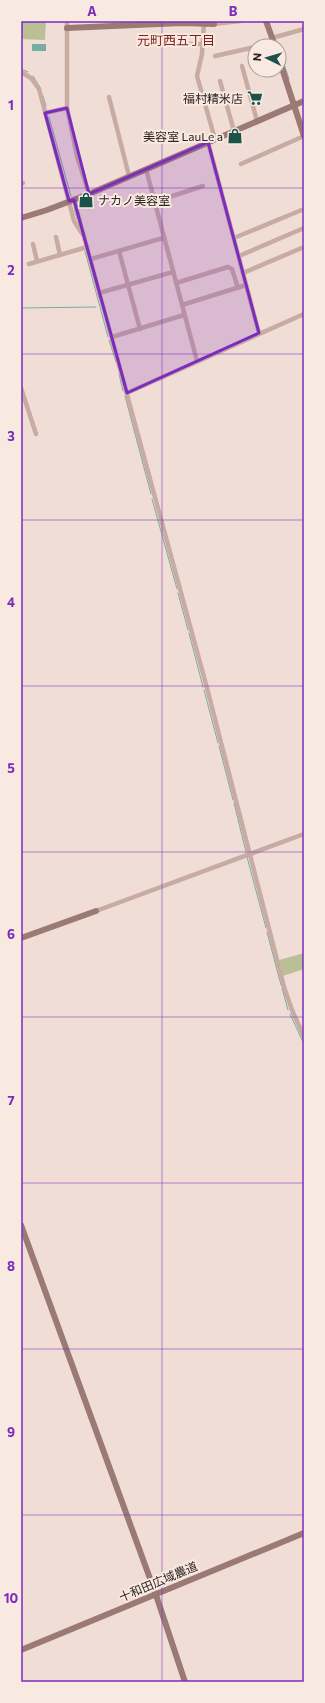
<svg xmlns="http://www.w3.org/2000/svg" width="325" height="1703" viewBox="0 0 325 1703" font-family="Commissioner,'Noto Sans JP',sans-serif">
	<rect width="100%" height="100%" fill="#f0ded6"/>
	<g fill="#babf96">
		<path d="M21,21h25l-1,19 -24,-1z"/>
		<path d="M304,953v16l-21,7 -4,-16z"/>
	</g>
	<rect fill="#75ada3" x="32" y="44" width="14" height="7"/>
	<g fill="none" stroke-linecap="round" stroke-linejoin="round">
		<g stroke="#75ada3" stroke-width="1">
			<path d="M282,58l7,21"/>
			<path d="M21,69l7,3"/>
			<path d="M33,76l8,13"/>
			<path d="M43,96l3,10"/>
			<path d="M49,117l22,79"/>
			<path d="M74,208l3,11"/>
			<path d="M85,251l23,86"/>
			<path d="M21,308l75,-1"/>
			<path d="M109,340l7,22"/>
			<path d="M119,374l4,17"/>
			<path d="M125,396l26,98"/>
			<path d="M152,499l25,90"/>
			<path d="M178,593l10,37"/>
			<path d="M189,633l14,54"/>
			<path d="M204,690l14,53"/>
			<path d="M219,746l14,54"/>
			<path d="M234,803l12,49"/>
			<path d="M247,857l19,71"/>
			<path d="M267,932l14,53"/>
			<path d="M282,988l6,22"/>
			<path d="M290,1014l14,30"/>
		</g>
		<g stroke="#c8aba2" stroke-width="4.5">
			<path d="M67,21v87l10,48 12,38"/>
			<path d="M215,21l-1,3 26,-3"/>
			<path d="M204,23l-2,31 -5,22 18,63"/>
			<path d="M272,38l32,-9"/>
			<path d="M184,44h19"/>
			<path d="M261,46l13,-3"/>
			<path d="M215,56l40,-9"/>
			<path d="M242,66l15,55"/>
			<path d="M21,72l10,6 8,11 35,132 9,14"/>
			<path d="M220,81l14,50"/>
			<path d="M109,97l20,79"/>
			<path d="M45,113l22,-5"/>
			<path d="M208,142l51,191"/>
			<path d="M241,164l63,-28"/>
			<path d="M146,169l51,192"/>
			<path d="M21,184l2,-1"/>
			<path d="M74,200l133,488 77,299 8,23 12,27"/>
			<path d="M154,202l49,-16"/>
			<path d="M56,237l4,18"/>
			<path d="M234,238l70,-29"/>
			<path d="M33,244l4,17"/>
			<path d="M119,251l21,78"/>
			<path d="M239,256l65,-28"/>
			<path d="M91,259l72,-21"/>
			<path d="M29,264l58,-17"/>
			<path d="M243,273l61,-26"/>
			<path d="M176,283l52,-16 4,2 6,19"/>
			<path d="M99,293l74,-21"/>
			<path d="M182,305l64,-20"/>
			<path d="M112,337l72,-22"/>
			<path d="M21,388l15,46"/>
			<path d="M127,393l177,-79"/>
			<path d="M96,911l208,-77"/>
		</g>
		<g stroke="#9b7974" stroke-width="6">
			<path d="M266,21l9,25"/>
			<path d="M67,28l115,-5 32,1"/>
			<path d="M279,59l25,77"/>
			<path d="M21,218l26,-8 42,-16 215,-93"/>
			<path d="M21,938l75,-27"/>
			<path d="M21,1225l135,370 29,87"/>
			<path d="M21,1650l283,-117"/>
		</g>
	</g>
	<path fill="#7b2cbf" fill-opacity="0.2" stroke="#7b2cbf" stroke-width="3" stroke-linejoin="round" d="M67,108l22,86 119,-52 51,191 -132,60 -53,-193 -5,1 -24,-88z"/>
	<path fill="none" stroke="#7b2cbf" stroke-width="1" stroke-opacity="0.55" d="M162,21v1661M21,188h283M21,354h283M21,520h283M21,686h283M21,852h283M21,1017h283M21,1183h283M21,1349h283M21,1515h283"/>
	<defs>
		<g id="supermarket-bare" transform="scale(1.2)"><path d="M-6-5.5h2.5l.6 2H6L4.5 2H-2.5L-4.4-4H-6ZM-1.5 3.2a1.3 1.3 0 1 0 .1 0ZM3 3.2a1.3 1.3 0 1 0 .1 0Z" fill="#1b534a" stroke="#f8e9e1" stroke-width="2.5" paint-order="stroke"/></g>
		<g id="shop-bare" transform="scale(1.2)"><path d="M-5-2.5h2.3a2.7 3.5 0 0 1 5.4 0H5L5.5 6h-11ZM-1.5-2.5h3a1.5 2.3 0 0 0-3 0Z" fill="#1b534a" stroke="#f8e9e1" stroke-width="2.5" paint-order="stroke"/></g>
	</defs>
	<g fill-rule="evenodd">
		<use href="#supermarket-bare" x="255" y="98"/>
		<use href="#shop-bare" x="235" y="136"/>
		<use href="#shop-bare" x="86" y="200"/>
	</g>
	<g text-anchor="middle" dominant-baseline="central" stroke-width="4" stroke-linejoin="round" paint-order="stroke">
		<g font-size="12" fill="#322624" stroke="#f8e9e1" text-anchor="end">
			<text x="243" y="98">福村精米店</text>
			<text x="223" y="136">美容室 LauLe a</text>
			<text x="98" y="200" text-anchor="start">ナカノ美容室</text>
		</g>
		<g font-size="12" fill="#322624" stroke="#f8e9e1">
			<text transform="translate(158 1581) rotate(-23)">十和田広域農道</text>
		</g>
		<g font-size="13" fill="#811f1e" stroke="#f8e9e1">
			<text x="176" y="40">元町西五丁目</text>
		</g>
	</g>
	<rect width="325" height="1703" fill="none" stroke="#f8e9e1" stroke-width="44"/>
	<g transform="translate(267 58) rotate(275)"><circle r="19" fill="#f8e9e1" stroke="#a99b95"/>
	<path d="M0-3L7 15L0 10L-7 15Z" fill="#1b534a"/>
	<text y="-6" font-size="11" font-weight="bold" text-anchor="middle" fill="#322624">N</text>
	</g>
	<rect x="22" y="22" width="281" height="1659" fill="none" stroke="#7b2cbf" stroke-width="1.5"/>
	<g font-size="13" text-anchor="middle" font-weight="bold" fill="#7b2cbf">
		<text x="92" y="16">A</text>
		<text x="233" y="16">B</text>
		<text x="11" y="110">1</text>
		<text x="11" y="275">2</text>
		<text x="11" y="441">3</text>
		<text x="11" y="607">4</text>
		<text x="11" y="773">5</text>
		<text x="11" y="939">6</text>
		<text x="11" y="1105">7</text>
		<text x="11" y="1271">8</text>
		<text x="11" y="1437">9</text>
		<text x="11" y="1603">10</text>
	</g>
</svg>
